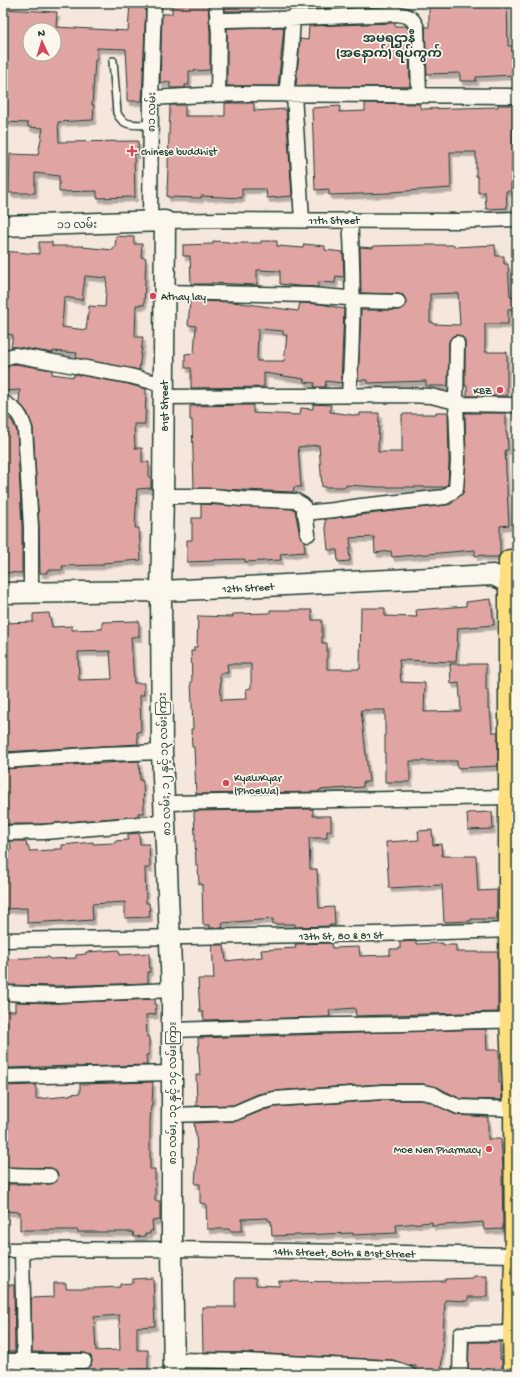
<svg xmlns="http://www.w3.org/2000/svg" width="520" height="1377" viewBox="0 0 520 1377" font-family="'Gochi Hand','Noto Sans Myanmar',sans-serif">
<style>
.building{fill:#e0a5a2;stroke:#1f3d34;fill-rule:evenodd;filter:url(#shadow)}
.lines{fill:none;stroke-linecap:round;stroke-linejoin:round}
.lane-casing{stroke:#1f3d34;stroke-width:10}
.street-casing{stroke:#1f3d34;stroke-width:17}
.secondary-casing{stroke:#1f3d34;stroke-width:23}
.primary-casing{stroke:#1f3d34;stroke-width:25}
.highway-casing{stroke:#1f3d34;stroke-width:25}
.lane{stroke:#fbf7ec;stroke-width:7}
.street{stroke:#fbf7ec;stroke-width:14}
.secondary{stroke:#fbf7ec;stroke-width:20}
.primary{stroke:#fedf80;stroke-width:22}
.highway{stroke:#fedf80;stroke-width:22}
.poi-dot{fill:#d1495b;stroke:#fbf7ec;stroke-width:1.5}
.labels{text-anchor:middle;stroke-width:3.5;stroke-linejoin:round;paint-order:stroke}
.street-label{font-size:11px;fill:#1f3d34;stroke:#fbf7ec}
.poi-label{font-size:11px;fill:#1f3d34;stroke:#fbf7ec;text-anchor:start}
.quarter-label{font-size:13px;font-weight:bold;fill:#1f3d34;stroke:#fbf7ec}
</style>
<defs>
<filter id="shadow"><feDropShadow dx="2.5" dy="4.5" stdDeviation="0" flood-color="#0004"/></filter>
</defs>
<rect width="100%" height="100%" fill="#f6e7dd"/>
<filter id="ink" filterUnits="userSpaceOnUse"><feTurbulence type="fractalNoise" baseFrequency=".025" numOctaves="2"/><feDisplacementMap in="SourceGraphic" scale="8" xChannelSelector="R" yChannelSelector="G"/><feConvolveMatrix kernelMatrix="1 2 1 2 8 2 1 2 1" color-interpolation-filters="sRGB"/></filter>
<g filter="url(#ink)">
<path class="building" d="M130 3H146L142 101H127V87H128L126 49 97 48V60H95L92 105H94L93 120 58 122 59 142 138 141V154H134L135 197 97 198V191L59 192V176L35 173V193H9L10 154 38 155 43 128 28 127V123L3 122V9L57 12 56 27 128 31ZM30 30H54V54H30Z
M195 3H208L210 33V70L189 71V85H185V88H170V82L160 83 162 14H172V5Z
M225 3H252V11H225Z
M325 3H395V6L306 9V4H325Z
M461 3H507L508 46H514L515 59H512L513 75 476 77V81H460V73L427 74 425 27H429V7H461Z
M395 23V26H406L409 30 410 87 296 86 300 39 308 40 309 26Z
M284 27 278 86H227V28Z
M225 103H254V111L286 109 292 196 267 198 266 189H242V198L201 196V198L167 197 170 105H185V116H225Z
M365 103 419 104 421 109 498 107V105H513L512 177H511V191H506L507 208 486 209 485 192 478 193V177L476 176V152H450L451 188 391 192V193L329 195V189L315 190 312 108 340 106 339 112 365 111Z
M116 236 134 237V244H142L141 257 146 258 144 305H136L135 337H143L139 370 76 358 77 353 53 351V353L17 347H11L13 335 3 333V315L7 298 3 297V251L39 254V242H52V246H83V247L113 250V248H115ZM85 276 107 278 105 307 89 306 86 330 62 327 64 297 82 300Z
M213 241 229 242V243H261V241H277V246L303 248 304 244 325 246V250L343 252 344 277 336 276 335 283 318 282V287L298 286 280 284V271L257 270V285L211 283V284H191L190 256H183V245L213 244Z
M420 245H454V247L495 245 496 256H504V264H508L510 297H514V309H508V324H485V352H507V396H467V386H465V343L464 339 458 335 453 336 449 342 448 386H426V381L368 383V380H358L361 310H398L405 307 406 302 403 295 399 294 361 293 360 247 373 248V246ZM458 293 460 325 433 324V322H430V294Z
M190 301 233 302 298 311 300 303 321 304 344 309 341 383 326 381 325 387H314L315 383 304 382V379L264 373V387L191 388V368H185V354L194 353 196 326 188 325ZM258 329 283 331V335H287L284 361H257Z
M15 364 52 370V374L74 377V374L128 384 146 389 145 424H134L135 448H142V462H149V477H151V488L137 489 135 528H139L141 560 103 563V565L62 566 63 570H47V573H40L39 527 33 428 27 412 19 403 20 390 5 391 4 381 7 367Z
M313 404 331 405 330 412 360 416V413H379L378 452H402V414H436V412H448L449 461 448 484 444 487H377L346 485V487H322L319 445 298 447 301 487H294L293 492 194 488 192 420H190V406L253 405V413L300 415 301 408 313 409Z
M465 413H506V433H507L508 450H505L506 471 509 525 500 526V554L498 557H484V555L475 556V550L392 557 391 551 375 553 374 537 350 538 351 548 349 549 350 561 338 562 337 550H328L325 519 446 505 451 504 463 493 466 461Z
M3 419H11L17 431 22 527V573L3 572Z
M201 504 294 509 295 510 300 536 304 541 305 552 280 554 281 560 245 562V559L213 560V561L187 562V540H192V518H201Z
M491 599 494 625 458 628 456 662 399 660 401 682 425 683 424 712 461 711 459 683 451 684 450 664H486V690H488V709H490L492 732H498V766L457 768V761H410V782H385V710H361L369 782H363V787L319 790V792L196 794 194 747H192L191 729H193L191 682H192L191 651H194V647H197L198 616 233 617 232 614 270 613V610H312V620H322V643H327V669H360L361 608H385V616L417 617 416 610 466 606V602ZM227 664H251V688L246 689 247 699 221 700 220 673H228Z
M49 613 52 627 72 626V630L102 629V622L139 621V637H131L134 683H144V695H140L141 731 137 732 138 744 3 752V623L33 622V614ZM110 651 112 679 79 680 78 652Z
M139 761 140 781 143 780 144 813H138V816L44 824H3V769Z
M313 809V816H331V831H327V838H309L310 869H317L319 908 334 907 335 925H330V926L295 927V924H273V919L222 923 223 928H210V925H203L202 884H199L198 866H196L194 811Z
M492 812 493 829 468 830 467 813Z
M432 830 433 845 441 844 442 856H476L478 891 497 890V919H471V921L444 922 442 885 389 888 386 842 419 840 418 831Z
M139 833 140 844H149L150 868H145L146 903H149L150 917 125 918V902L92 904 93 920 63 922V921L27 923V908L3 909V850H11L10 841H26L27 847H29V851L54 850V849H62V845L93 842V844L115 843V841L128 840V834Z
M416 941V944L443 943V945H456V952H498V1012L356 1016 355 1008 329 1010 330 1017 204 1020 203 1012H200L198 979H214L212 945H224L226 961 262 957 261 950 296 948 295 944 331 943 332 948 359 947 360 956 390 955V949H400V942Z
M119 950 120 955 149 953 150 972H148V983L57 986 3 985V959L49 957 50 959 76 958V955L86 954V952Z
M155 999 156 1014 146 1015 147 1037H149V1055H146L147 1065 77 1067V1066L7 1068 4 1031H3V1011H15V1002L57 1003Z
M486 1029 487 1050H499V1083H501L502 1100 461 1099 437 1087 423 1084H383L273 1091 258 1094 233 1105 196 1106V1101H197L196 1075H200L198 1038Z
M153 1082 152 1105H151L150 1123V1169H155V1201H160V1220L152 1221 153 1231H150V1234H145V1236L134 1237 133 1232H78V1230H20V1212L6 1211 8 1184H50L57 1181 58 1176 57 1172 51 1168 3 1167V1086L36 1085V1099L59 1097V1096L70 1095V1094L80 1093V1084Z
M383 1100H421L430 1102 456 1115 488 1117V1139H501L503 1167V1177H502L503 1229 484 1230 483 1222 432 1226V1222L396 1225 397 1233 353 1235V1233L272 1236 271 1221 268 1220V1218L242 1219V1231H230V1229H207L206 1204 200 1203V1184H195L197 1155 196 1132H195L194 1123 236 1121 264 1110 275 1107Z
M473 1276H487V1297H468V1301L445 1300 441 1371 430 1370V1374H416V1366H412L392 1360 245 1353 203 1352 202 1307H235V1278H256V1285L279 1286V1281L353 1282V1283L445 1281V1279L473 1278Z
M153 1278 155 1326 137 1327V1350H148V1369L100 1370V1374H32V1370L84 1369 91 1366 92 1361 91 1356 84 1353 32 1352 31 1298 54 1297V1283H66V1288H98L120 1287V1284L133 1283V1279ZM119 1315 120 1350 96 1351 94 1317Z
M3 1285H14L15 1352H3Z
M469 1342H500V1359H502V1374H468Z
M203 1369 245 1370 339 1374H203Z
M3 1370H15V1374H3Z"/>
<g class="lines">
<g class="lane-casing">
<path id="lane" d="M113 61 117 113C124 128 136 124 151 125"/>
</g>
<g class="street-casing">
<path id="street" d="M216 3 219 33 218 95
M217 20C277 20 337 16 396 14 407 15 413 17 417 28L419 94
M286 95 291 51 293 17
M294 95 302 220
M151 98 204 95 244 94 517 96
M165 221 217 220 460 221 517 219
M150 222 151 98 154 3
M164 292 310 295 347 298 353 301 398 302
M3 359 7 357 15 355 130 376 164 385
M349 395C353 336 354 278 350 219
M164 397 406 395 431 396 464 404 517 405
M3 402C17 411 20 413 25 429L31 527V593
M163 496H213L242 499 296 501 303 505 306 519 308 534
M304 513 334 510 361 506 445 497 456 489 458 461 456 401 457 343
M3 761 102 754 162 752
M165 803 510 797
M3 833 44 832 165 822
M3 940 375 934 517 930
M3 993 57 995 172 990
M173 1030C250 1027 327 1025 404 1024 440 1023 475 1020 511 1021
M3 1077 171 1073
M171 1115 235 1113 261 1102 274 1099 383 1092H422L433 1094 441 1099 459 1107 515 1109
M3 1175 50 1176
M3 1250 172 1249 517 1255
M22 1250 24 1348 23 1374
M174 1360 245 1361 392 1368 408 1374
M3 1361H84
M460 1374 461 1334 514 1333"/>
</g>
<g class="secondary-casing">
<path id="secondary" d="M3 226 165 221 163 496 161 591 162 752 172 990V1249L174 1374
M3 593 161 591 493 575 510 583"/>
</g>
<g class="primary-casing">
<path id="primary" d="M515 1374 514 1333 516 1255 515 1109 511 1021 510 930V583H517"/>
</g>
<g class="highway-casing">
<path id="highway" d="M510 583V561"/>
</g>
<use href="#lane" class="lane"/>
<use href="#street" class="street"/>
<use href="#secondary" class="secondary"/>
<use href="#primary" class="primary"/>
<use href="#highway" class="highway"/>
</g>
</g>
<g class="poi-dot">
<path d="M130 145h4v4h4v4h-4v4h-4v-4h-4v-4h4z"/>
<circle cx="153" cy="296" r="4"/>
<circle cx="500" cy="390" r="4"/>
<circle cx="226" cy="783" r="4"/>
<circle cx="489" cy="1149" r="4"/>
</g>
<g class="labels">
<g class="street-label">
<text transform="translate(151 112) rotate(-89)" y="4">၈၁ လမ်း</text>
<text x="334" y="224">11th Street</text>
<text transform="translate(77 224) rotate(-1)" y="4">၁၁ လမ်း</text>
<text transform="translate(164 406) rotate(-90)" y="4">81st Street</text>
<text transform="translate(248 587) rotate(-3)" y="4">12th Street</text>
<text transform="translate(164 764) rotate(-92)" y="4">၈၁ လမ်း, ၁၂ နှင့် ၁၃ လမ်းကြား</text>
<text transform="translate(341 935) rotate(-1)" y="4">13th St, 80 &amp; 81 St</text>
<text transform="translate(172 1093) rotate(-90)" y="4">၈၁ လမ်း, ၁၃ နှင့် ၁၄ လမ်းကြား</text>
<text transform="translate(344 1252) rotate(1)" y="4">14th Street, 80th &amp; 81st Street</text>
</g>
<g class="poi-label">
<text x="141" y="155">chinese buddhist</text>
<text x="161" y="300">Athay lay</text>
<text x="492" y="394" text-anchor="end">KBZ</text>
<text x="234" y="781">KyawKyar<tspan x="234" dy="13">(PhoeWa)</tspan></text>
<text x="481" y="1153" text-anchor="end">Moe Nen Pharmacy</text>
</g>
<g class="quarter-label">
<text x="389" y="42">အမရဌာနီ<tspan x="389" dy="15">(အနောက်) ရပ်ကွက်</tspan></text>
</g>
</g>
<rect width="520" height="1377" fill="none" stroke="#fbf7ec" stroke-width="16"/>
<rect x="8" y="8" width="504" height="1361" fill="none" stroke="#1f3d34" stroke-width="1.5" filter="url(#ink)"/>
<g transform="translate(42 42) rotate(356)"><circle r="19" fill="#fbf7ec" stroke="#a3ada2"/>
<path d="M0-3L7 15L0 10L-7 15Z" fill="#d1495b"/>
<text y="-6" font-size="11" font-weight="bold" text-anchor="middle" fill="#1f3d34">N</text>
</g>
</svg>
